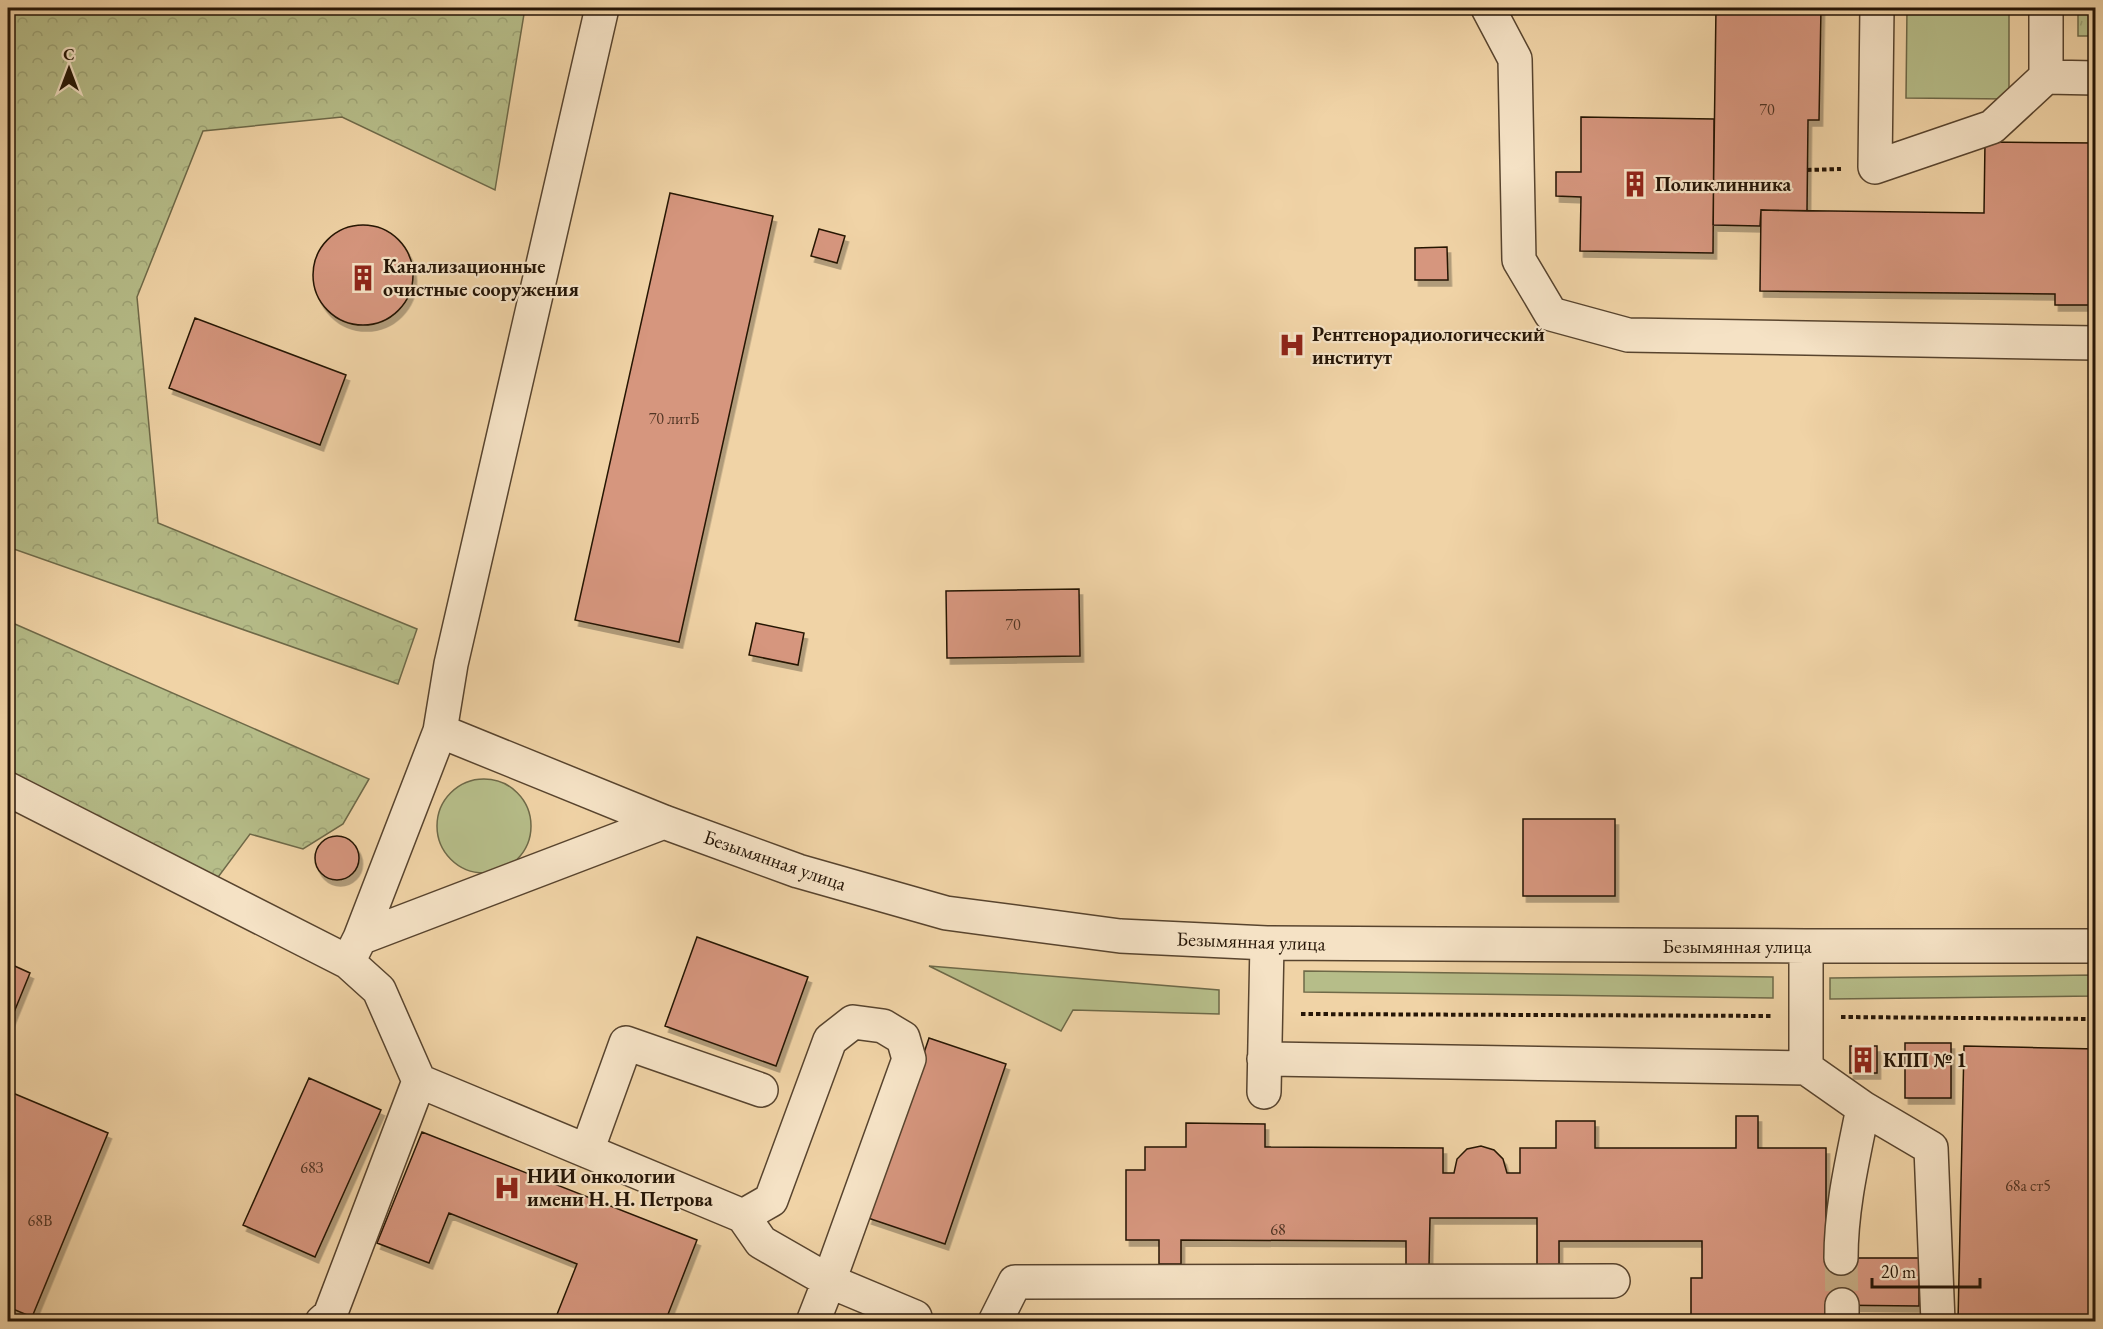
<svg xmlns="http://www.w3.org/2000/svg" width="2103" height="1329" viewBox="0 0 2103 1329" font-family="'EB Garamond',serif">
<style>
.green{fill:#b6bd89;stroke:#6e6948;stroke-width:1.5}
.forest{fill:url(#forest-crowns);stroke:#6e6948;stroke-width:1.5}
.park{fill:url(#park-tufts);stroke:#6e6948;stroke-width:1.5}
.building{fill:#d6967e;stroke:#251506;stroke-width:1.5;filter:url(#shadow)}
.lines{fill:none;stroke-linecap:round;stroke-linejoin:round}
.minor-tunnel{stroke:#c7ad86;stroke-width:33;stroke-dasharray:33 16;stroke-linecap:butt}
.minor-casing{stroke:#58442e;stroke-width:36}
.path{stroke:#251506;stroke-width:4;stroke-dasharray:4.5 3;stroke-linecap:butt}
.minor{stroke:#f5e2c5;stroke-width:33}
.labels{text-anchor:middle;stroke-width:4.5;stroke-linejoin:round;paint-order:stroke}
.number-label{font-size:16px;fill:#513524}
.poi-label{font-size:20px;font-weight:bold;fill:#251506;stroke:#f5e2c5;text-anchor:start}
.street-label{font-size:20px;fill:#251506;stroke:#f5e2c5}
</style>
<defs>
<pattern id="forest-crowns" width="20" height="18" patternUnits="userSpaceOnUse" patternTransform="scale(1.5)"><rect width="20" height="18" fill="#b6bd89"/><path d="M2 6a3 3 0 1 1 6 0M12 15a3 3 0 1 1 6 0" fill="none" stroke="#9ca275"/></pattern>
<pattern id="park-tufts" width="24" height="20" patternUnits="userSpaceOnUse" patternTransform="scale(1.5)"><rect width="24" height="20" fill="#b6bd89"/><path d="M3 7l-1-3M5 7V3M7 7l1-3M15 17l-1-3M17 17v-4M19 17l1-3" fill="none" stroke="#9ca275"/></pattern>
<filter id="shadow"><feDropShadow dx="3.5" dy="6" stdDeviation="0" flood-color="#0004"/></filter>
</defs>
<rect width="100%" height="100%" fill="#f0d3a6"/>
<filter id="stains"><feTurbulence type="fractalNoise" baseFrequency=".00333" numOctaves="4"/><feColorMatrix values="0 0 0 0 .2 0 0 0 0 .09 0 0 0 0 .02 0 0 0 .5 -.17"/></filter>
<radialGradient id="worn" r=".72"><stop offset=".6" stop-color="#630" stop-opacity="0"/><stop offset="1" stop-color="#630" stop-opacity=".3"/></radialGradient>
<path class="green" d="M1907 8H2009V99L1906 98Z
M437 826a47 47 0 1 1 94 0a47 47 0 1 1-94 0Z
M929 966 1219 990V1014L1073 1010 1061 1031Z
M1304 971 1773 977V998L1304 992Z
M2095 975V996L1830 999V978Z"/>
<path class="forest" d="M8 8H525L495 190 342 117 203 131 137 297 158 523 417 629 398 684 8 547Z
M8 621 369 779 343 824 303 849 250 834 207 892 8 780Z"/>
<path class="park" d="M2078 8H2095V36H2078Z"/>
<path class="building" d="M1716 8H1821L1819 120H1808L1807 211 1761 210 1760 226 1713 225Z
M1581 117 1714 119 1713 253 1580 251 1581 197 1556 196V172H1581Z
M1985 142 2096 143V305H2055V294L1760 291 1761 210 1984 213Z
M670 193 773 216 679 642 575 620Z
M313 275a50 50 0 1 1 100 0a50 50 0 1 1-100 0Z
M819 229 845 236 837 263 811 256Z
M1447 247 1448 280H1415V248Z
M195 318 346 375 320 445 169 388Z
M1079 589 1080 656 947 658 946 591Z
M756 623 804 633 798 665 749 655Z
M1523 819H1615V896H1523Z
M315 858a22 22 0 1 1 44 0a22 22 0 1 1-44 0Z
M697 937 808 977 776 1066 665 1026Z
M8 963 30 973 8 1027Z
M929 1038 1006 1064 945 1244 868 1218Z
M1905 1043H1951V1098H1905Z
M1850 1046H1877V1073H1850Z
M1964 1046 2096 1049V1322H1958Z
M309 1078 381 1110 315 1257 243 1225Z
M8 1091 108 1133 32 1317 8 1307Z
M1736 1116H1758V1148H1826V1258H1919V1306L1826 1305V1322H1691V1278H1702V1241H1559V1267L1537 1266V1218H1430L1429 1266H1406V1241L1181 1240V1264H1159V1240H1126V1170H1145V1147H1186V1123L1265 1124V1147L1443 1148V1173H1454L1457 1159 1467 1149 1481 1146 1494 1150 1503 1159 1507 1173H1520V1148H1556V1121H1595V1148H1736Z
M422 1132 697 1240 665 1322H554L577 1264 449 1213 429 1263 377 1243Z"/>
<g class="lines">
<path class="minor-tunnel" d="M1841 1258 1842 1305"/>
<g class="minor-casing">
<path id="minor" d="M1488 8 1515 59 1519 260 1551 314 1628 335 2096 343
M1877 8 1875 167 1992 127 2046 77 2096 78
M2046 8V77
M440 731 664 822 798 871 946 913 1120 936 1267 943 1806 946H2096
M8 789 348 962 379 990 419 1081 330 1315 322 1322
M360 938 664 822
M1806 946V1068L1863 1108 1931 1148 1938 1322
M348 962 360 938 440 731 451 664 602 8
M1264 1059 1806 1068
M419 1081 743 1216 761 1242 829 1281 915 1317
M1264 1092 1267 943
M587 1151 626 1043 761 1090
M743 1216 771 1200 830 1040 853 1022 883 1026 903 1038 909 1059 829 1281 813 1322
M1841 1258C1841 1207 1853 1158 1863 1108
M1842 1305V1322
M995 1322 1015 1282 1613 1281"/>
</g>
<path class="path" d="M1807 170 1841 169
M1301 1014 1771 1016
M1841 1017 2096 1019"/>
<use href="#minor" class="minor"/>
</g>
<defs>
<g id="building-bare" transform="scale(2.07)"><path d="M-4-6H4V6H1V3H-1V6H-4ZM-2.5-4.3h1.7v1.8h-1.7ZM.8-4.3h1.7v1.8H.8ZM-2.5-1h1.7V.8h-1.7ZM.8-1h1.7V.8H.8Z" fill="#8f2418" stroke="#f5e2c5" stroke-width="2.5" paint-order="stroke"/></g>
<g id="hospital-bare" transform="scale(2.07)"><path d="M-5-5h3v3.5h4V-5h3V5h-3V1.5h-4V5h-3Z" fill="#8f2418" stroke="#f5e2c5" stroke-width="2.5" paint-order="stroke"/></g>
</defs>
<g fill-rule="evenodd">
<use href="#building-bare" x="1635" y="184"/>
<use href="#building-bare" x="363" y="278"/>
<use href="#hospital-bare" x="1292" y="345"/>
<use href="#building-bare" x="1863" y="1060"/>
<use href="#hospital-bare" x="507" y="1188"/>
</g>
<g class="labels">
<g class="number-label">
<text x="1767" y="115">70</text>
<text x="674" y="424">70 литБ</text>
<text x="1013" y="630">70</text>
<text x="312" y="1173">68З</text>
<text x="2028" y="1191">68а ст5</text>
<text x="40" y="1226">68В</text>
<text x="1278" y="1235">68</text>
</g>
<g class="poi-label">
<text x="1655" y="191">Поликлинника</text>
<text x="383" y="273">Канализационные<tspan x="383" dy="23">очистные сооружения</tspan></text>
<text x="1312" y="341">Рентгенорадиологический<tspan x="1312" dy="23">институт</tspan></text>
<text x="1883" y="1067">КПП № 1</text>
<text x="527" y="1183">НИИ онкологии<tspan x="527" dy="23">имени Н. Н. Петрова</tspan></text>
</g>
<g class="street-label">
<text transform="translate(775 860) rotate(19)" y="7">Безымянная улица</text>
<text transform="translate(1251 941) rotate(2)" y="7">Безымянная улица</text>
<text x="1737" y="953">Безымянная улица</text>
</g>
</g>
<rect width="2103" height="1329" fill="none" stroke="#f0d3a6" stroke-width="30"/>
<rect x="9" y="9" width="2085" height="1311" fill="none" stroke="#251506" stroke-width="3"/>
<rect x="15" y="15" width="2073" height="1299" fill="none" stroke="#251506" stroke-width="1.5"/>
<g transform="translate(69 69)" stroke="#f5e2c5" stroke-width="4.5" paint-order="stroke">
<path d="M0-4.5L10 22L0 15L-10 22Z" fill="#251506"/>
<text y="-9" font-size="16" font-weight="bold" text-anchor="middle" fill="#251506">С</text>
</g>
<path d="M1872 1278v9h108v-9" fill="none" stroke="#251506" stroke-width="3"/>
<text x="1881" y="1278" font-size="18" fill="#251506" stroke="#f5e2c5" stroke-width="4.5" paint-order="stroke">20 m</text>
<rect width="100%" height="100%" filter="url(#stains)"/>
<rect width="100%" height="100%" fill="url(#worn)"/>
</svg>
